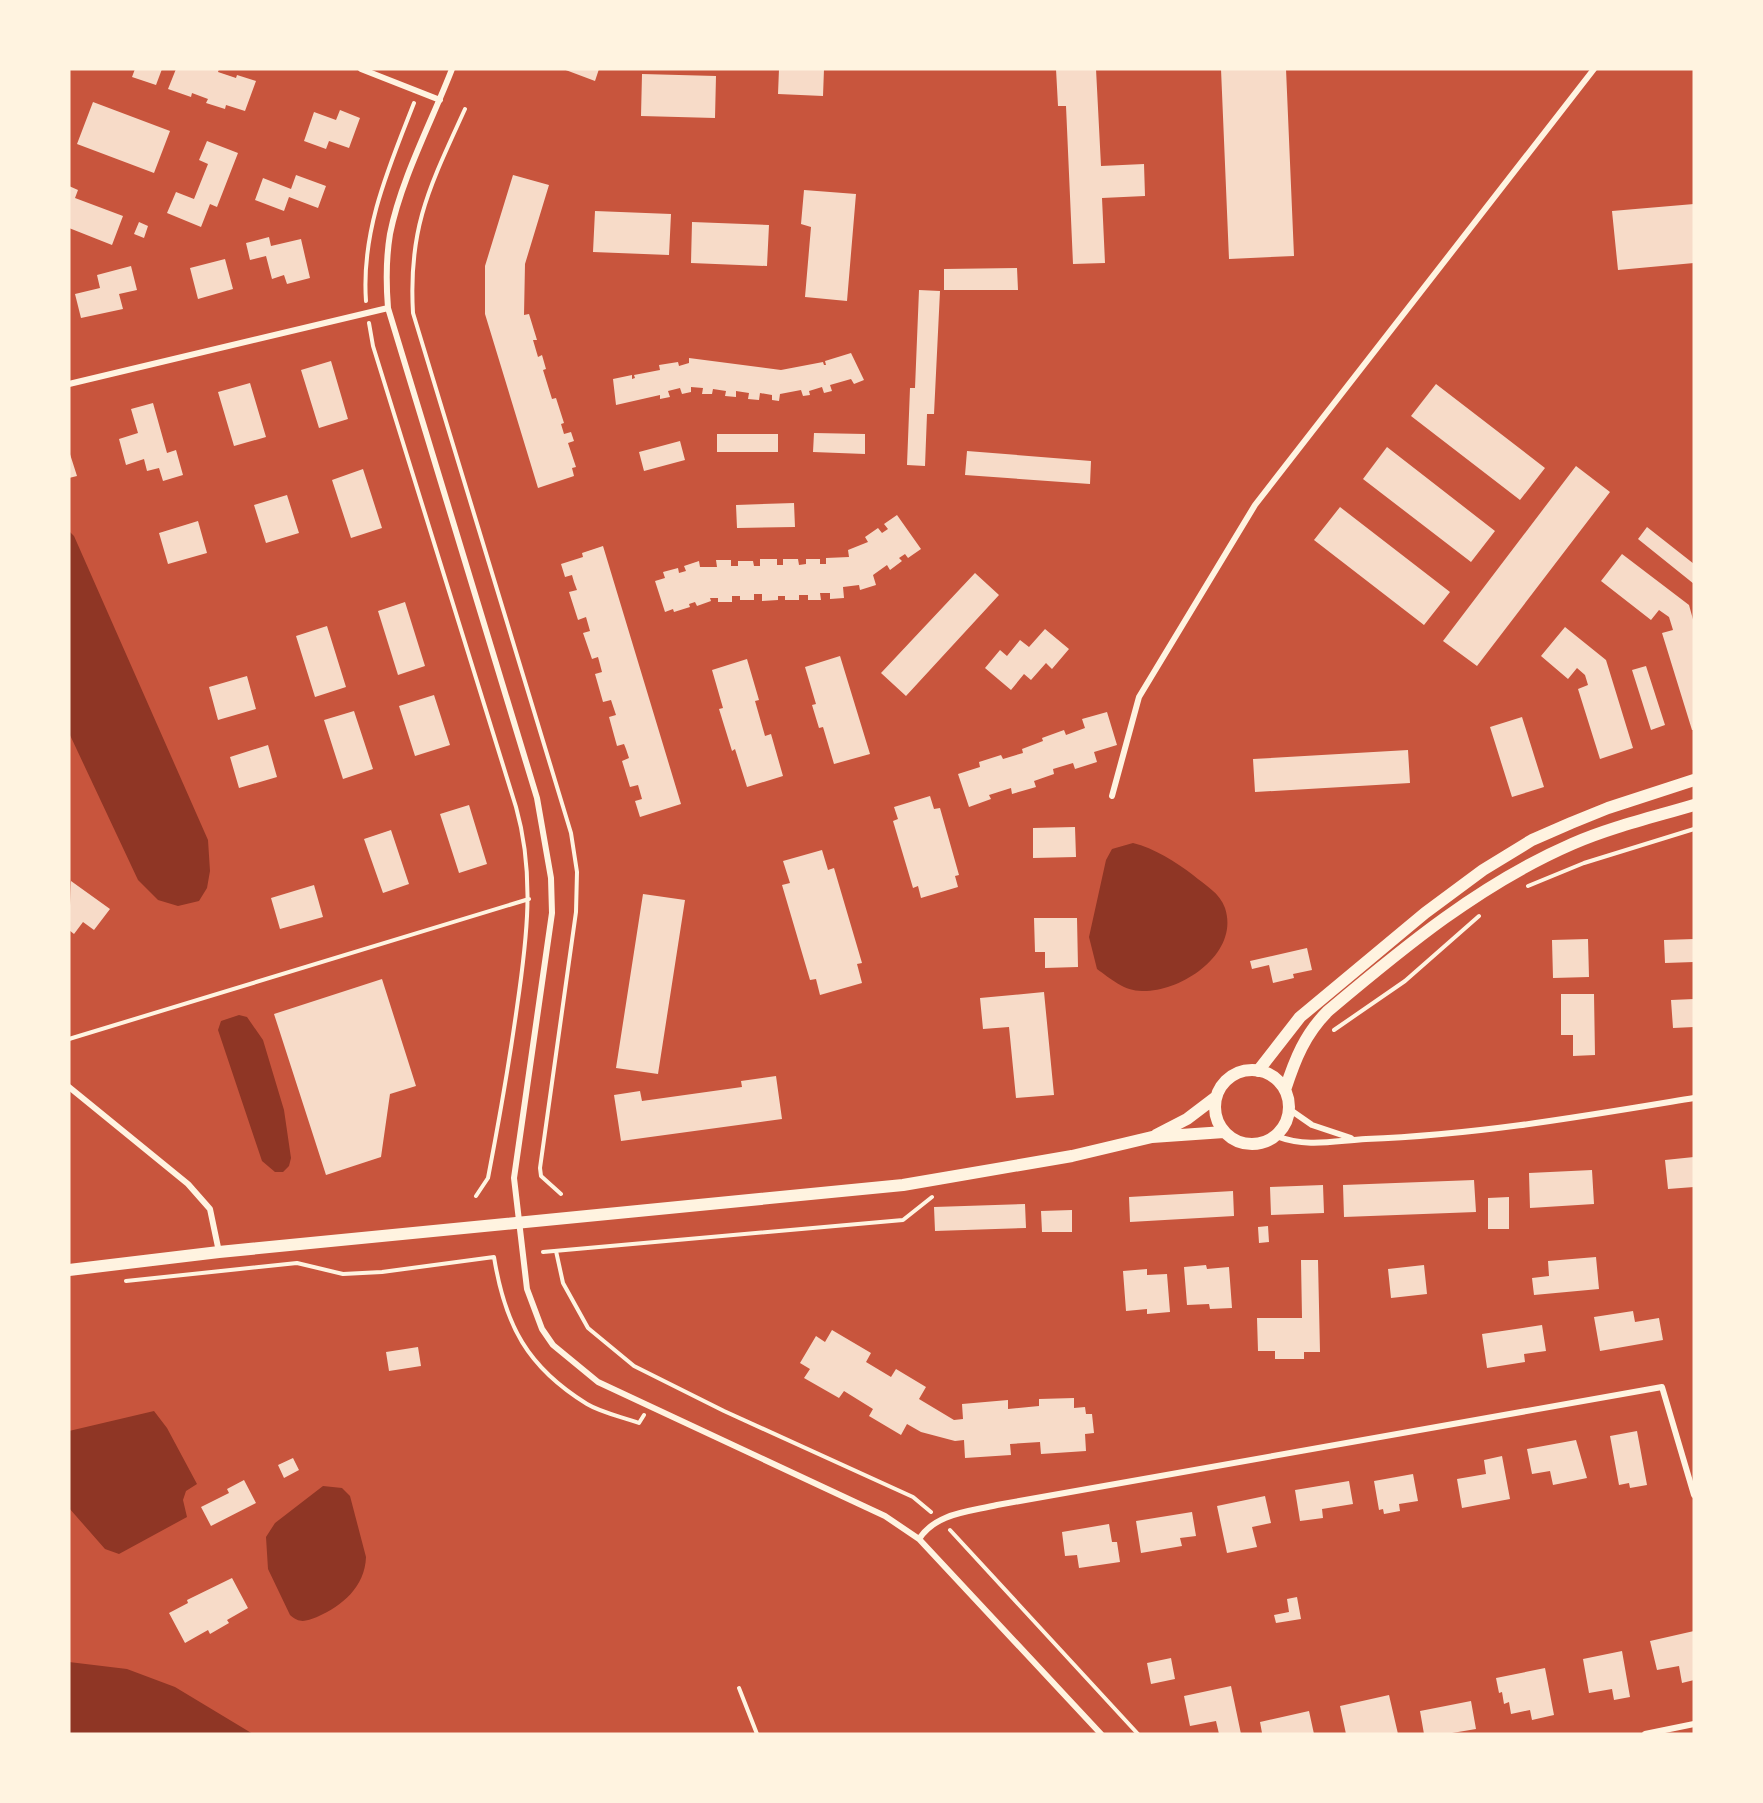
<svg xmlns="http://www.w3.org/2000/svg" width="1763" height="1803" viewBox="0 0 1763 1803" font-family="'Noto Sans',sans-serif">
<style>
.water{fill:#8f3625}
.building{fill:#f7dbc8}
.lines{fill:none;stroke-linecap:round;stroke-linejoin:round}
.path{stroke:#fff3e0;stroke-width:4}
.minor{stroke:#fff3e0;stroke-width:6}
.secondary{stroke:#fff3e0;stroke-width:12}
</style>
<rect width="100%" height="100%" fill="#c8553d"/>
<path class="water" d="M69 531 74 536 208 840 210 871 207 888 199 901 178 906 158 900 138 880 69 733Z
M1133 843C1154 848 1176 862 1193 875 1205 885 1220 893 1225 908 1240 953 1182 992 1142 991 1124 991 1111 979 1097 969L1089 937 1106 860 1112 849Z
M239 1015 247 1017 263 1040 284 1110 291 1158 289 1166 283 1172H275L262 1161 218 1030 221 1021Z
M154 1411 167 1428 197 1484 186 1491 183 1500 187 1517 119 1554 105 1549 69 1508V1431Z
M323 1486 342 1488 350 1496 366 1557C365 1587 342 1606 317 1617 306 1621 300 1624 290 1615L268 1569 266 1537 275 1523Z
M69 1662 127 1669 175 1687 253 1734H69Z"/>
<path class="building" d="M135 69H162L156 85 132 77Z
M176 69H219L218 72 236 78 237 75 256 81 245 111 226 105 225 109 206 103 208 99 192 93 191 97 168 89Z
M563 69H599L595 81Z
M779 69H824L823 96 778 94Z
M1056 69H1096L1101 166 1144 164 1145 196 1102 198 1105 263 1073 264 1066 106H1058Z
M1221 69H1286L1294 256 1229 259Z
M642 74 716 76 715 118 641 116Z
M93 102 170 131 154 173 77 144Z
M340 110 360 118 349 148 329 141 326 149 304 141 314 112 336 120Z
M207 141 238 153 217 207 210 204 201 227 167 213 176 192 194 199 208 164 199 160Z
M296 175 326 186 318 208 289 197 284 211 255 200 263 178 291 189Z
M513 175 549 185 525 264 524 315 529 314 537 340H533L538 357 542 355 546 369 543 370 552 399 556 398 564 423 561 424 564 434 571 432 574 441 568 443 576 467 572 468 574 476 538 488 485 314V266Z
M69 186 78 190 75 198 123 216 112 245 69 228Z
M804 190 856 194 847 301 805 297 811 227 801 224Z
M1694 204V263L1618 270 1612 211Z
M595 211 671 214 669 255 593 252Z
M139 222 148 226 144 238 134 234Z
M692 222 769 225 767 266 691 263Z
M269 237 271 246 301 239 310 278 287 284 284 275 272 279 266 256 250 260 246 243Z
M225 259 233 289 198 299 190 268Z
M131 266 137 290 119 294 123 309 81 318 75 294 100 288 97 275Z
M1017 268 1018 290H944V269Z
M919 290 940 291 934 414H927L925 466 907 465 910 388H915Z
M851 353 864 380 854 384 851 379 830 385 832 391 824 393 822 387 809 391 810 395 803 396 801 390 780 394 779 401 772 400V395L760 393 759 400 748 399 749 393 736 391V397L725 396 726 391 713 389 712 394H702L703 388 691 387V392L682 394 680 388 668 391 670 397 660 399V395L616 405 613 379 632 375V379L635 378 634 375 660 370 659 365 678 362 679 366 689 363V358L781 370 823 362 824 365H826L825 361Z
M331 361 348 419 319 428 301 370Z
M250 383 266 437 234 446 218 392Z
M1436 384 1545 468 1520 500 1411 416Z
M153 403 167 453 176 450 183 475 163 481 159 468 147 471 144 459 126 465 119 439 138 433 131 409Z
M814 433 865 434V454L813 452Z
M717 434H778V452H717Z
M680 441 685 460 644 471 639 452Z
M1387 447 1495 531 1471 562 1363 479Z
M69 451 77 476 69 478Z
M967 451 1091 461 1090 484 965 475Z
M1576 466 1610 492 1477 666 1443 641Z
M363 469 382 528 351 538 332 480Z
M287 495 299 533 266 543 254 505Z
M794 503 795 527 737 528 736 505Z
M1340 507 1450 592 1424 625 1314 540Z
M897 515 921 549 908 558 905 554 899 558 902 561 890 570 887 565 873 575 876 585 860 590 859 585 843 587 844 598 830 599V593H820L821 600H808V595H799V600H785V596H778V600L762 601V594H754V600H740V596H732V602H718V598H710L711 601 697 606 695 602 689 604 690 607 674 612 673 609 665 612 655 581 665 578 663 572 678 568 679 573 686 571 684 566 699 561 700 567H717L716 560H731V566H738V561H753L754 566H760V559H777V565H783V559H798L799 565 806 564V559H820V564H826V558L849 557 848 550 868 542 865 537 878 528 882 533 888 529 884 524Z
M198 521 207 553 168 564 159 533Z
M1647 527 1694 564V584L1638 539Z
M603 546 681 804 640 817 635 801 642 799 638 785 630 787 622 761 629 758 626 749 624 744 617 746 609 717 616 715 611 700 603 702 595 674 602 672 598 657 592 659 583 633 590 631 586 617 578 620 569 592 577 590 574 582 572 575 565 577 561 564 583 557 582 553Z
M1622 554 1689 605 1694 623V730H1692L1662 633 1673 630 1669 617 1659 610 1651 620 1601 581Z
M975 573 999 595 906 696 881 673Z
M405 602 425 666 398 675 378 611Z
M327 626 346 687 315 697 296 636Z
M1565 627 1606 660 1633 748 1600 759 1578 689 1588 685 1585 675 1577 668 1568 679 1541 656Z
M1045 629 1069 649 1052 669 1046 663 1031 680 1024 674 1011 690 985 668 1000 650 1007 656 1020 640 1029 647Z
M840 656 870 754 834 764 823 727 819 728 812 705 816 704 805 667Z
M747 659 759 700 755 701 765 736 771 734 783 776 747 787 735 749 732 751 719 709 723 708 712 670Z
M1646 666 1665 725 1651 730 1632 670Z
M247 676 256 709 218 720 209 687Z
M434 695 450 745 415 756 399 706Z
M354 711 373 769 343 779 324 720Z
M1107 712 1117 745 1094 752 1097 762 1075 769 1073 763 1053 769 1054 774 1034 781 1036 787 1012 794 1011 788 989 795 991 799 969 807 958 774 980 767 979 762 1001 755 1003 759 1023 753 1022 749 1043 741 1042 738 1064 730 1066 735 1085 728 1082 719Z
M1522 717 1544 787 1512 797 1490 727Z
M268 745 277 777 239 788 230 757Z
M1408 750 1410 783 1255 792 1253 759Z
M930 796 934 809 940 808 959 875 955 876 958 887 921 898 918 886 913 888 893 821 898 819 894 807Z
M469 805 487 864 459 873 440 814Z
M1075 827 1076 857 1033 858V828Z
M391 830 409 884 383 893 364 839Z
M822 850 828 870 834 868 862 963 857 964 862 983 820 995 816 979 810 980 782 885 790 883 783 861Z
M71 881 110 909 94 930 83 922 74 934 69 930Z
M314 885 323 917 280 929 271 898Z
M643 894 685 900 658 1074 616 1068Z
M1034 918H1077L1078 967 1045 968V952H1035Z
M1588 939 1589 977 1553 978 1552 940Z
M1694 939V962L1665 963 1664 940Z
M1307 948 1312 970 1293 974 1294 978 1273 983 1269 965 1252 969 1250 961Z
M382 979 416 1086 390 1094 381 1157 326 1175 274 1014Z
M1044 992 1054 1095 1016 1098 1009 1027 983 1029 980 998Z
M1561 994H1594L1595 1055 1573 1056V1035H1561Z
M1694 999V1027L1673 1028 1671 1000Z
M776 1076 782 1119 621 1141 614 1095 640 1091 642 1101 742 1087 741 1081Z
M1694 1157V1187L1668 1189 1665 1160Z
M1592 1170 1594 1204 1530 1208 1529 1173Z
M1474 1180 1476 1212 1344 1217 1343 1185Z
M1323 1185 1324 1213 1271 1215 1270 1187Z
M1233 1191 1234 1216 1130 1222 1129 1197Z
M1509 1197V1229H1488V1198Z
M1025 1204 1026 1228 935 1231 934 1207Z
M1072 1210V1232H1042L1041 1211Z
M1268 1226 1269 1242 1259 1243 1258 1227Z
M1596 1257 1599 1289 1534 1295 1532 1278 1549 1276 1548 1261Z
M1301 1260H1318L1320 1352H1304V1359H1275V1351H1258L1257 1318H1302Z
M1206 1265 1207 1269 1229 1267 1232 1308 1210 1309 1209 1304 1187 1305 1184 1267Z
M1424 1265 1427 1294 1391 1298 1388 1269Z
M1147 1269V1275L1167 1274 1170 1312 1147 1314V1309L1126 1311 1123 1271Z
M1633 1311 1635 1322 1659 1318 1663 1340 1600 1351 1594 1317Z
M1542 1325 1546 1351 1524 1354 1525 1362 1487 1368 1482 1334Z
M832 1330 871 1353 866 1362 891 1377 896 1369 926 1387 919 1399 954 1420 963 1419 962 1404 1008 1400V1409L1039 1406V1399L1074 1398V1408L1085 1407 1086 1414H1092L1094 1433 1085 1434 1086 1451 1041 1454 1040 1442 1010 1444 1011 1455 965 1458 964 1440 955 1441 921 1432 907 1424 901 1435 869 1416 873 1409 844 1391 839 1398 804 1378 810 1369 800 1363 816 1336 825 1342Z
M418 1347 421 1366 389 1371 386 1352Z
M1637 1431 1647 1485 1630 1488 1629 1483 1619 1485 1610 1436Z
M1576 1440 1587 1478 1553 1485 1550 1471 1532 1474 1527 1449Z
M1502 1456 1510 1499 1462 1508 1457 1479 1486 1474 1484 1460Z
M293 1458 299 1470 284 1478 278 1465Z
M1413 1474 1418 1501 1399 1504 1400 1511 1384 1514 1383 1509 1379 1510 1374 1481Z
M244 1480 256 1503 211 1526 201 1507 229 1493 227 1489Z
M1349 1481 1353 1504 1322 1509 1323 1518 1300 1521 1295 1490Z
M1265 1496 1271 1523 1252 1527 1257 1547 1227 1553 1217 1506Z
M1192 1512 1196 1536 1180 1538 1182 1546 1141 1553 1136 1521Z
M1109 1524 1112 1542H1117L1120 1562 1079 1568 1077 1555 1065 1556 1062 1532Z
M232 1578 248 1608 227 1620 229 1623 210 1634 208 1630 185 1643 169 1613 188 1603 187 1600Z
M1297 1597 1301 1619 1276 1623 1274 1615 1289 1612 1287 1599Z
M1694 1631V1680L1682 1683 1679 1666 1657 1670 1650 1641Z
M1622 1651 1630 1697 1614 1700 1612 1689 1589 1693 1583 1659Z
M1171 1658 1175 1679 1151 1684 1147 1663Z
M1545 1668 1554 1715 1532 1720 1530 1710 1511 1714 1509 1702 1504 1704 1502 1692 1499 1693 1496 1678Z
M1231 1686 1241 1734H1219L1216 1721 1190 1726 1184 1696Z
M1389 1695 1398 1734H1346L1340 1706Z
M1471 1701 1476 1729 1446 1734H1424L1420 1711Z
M1309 1711 1314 1734 1262 1733 1260 1722Z"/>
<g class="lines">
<path class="path" d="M465 109C430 186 408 227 413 313L571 833 577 872 576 912 540 1168 541 1176 561 1194
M366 301C361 230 389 167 414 103
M369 323 373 346 516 807C535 874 527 939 517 1007 509 1064 499 1121 488 1178L476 1196
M1528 886 1584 863 1694 829
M1334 1030 1405 981 1479 916
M69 1039 529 899
M556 1251 563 1283 588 1328 634 1366 724 1411 913 1497 931 1512
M543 1252 903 1220 932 1197
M126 1281 297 1263 343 1274 382 1272 494 1257C505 1325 527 1367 587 1404 602 1413 623 1417 639 1423L644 1415
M950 1530 1138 1734
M739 1688 757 1734"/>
<path class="minor" d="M361 69 440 100
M452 69C432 121 401 179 390 234 386 258 386 283 388 308L537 798 551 878 552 913 514 1178 527 1289 542 1329 553 1345 598 1382 885 1516 919 1539 1101 1734
M69 384 388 308
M1112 796 1139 697 1255 505 1594 69
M69 1087 188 1184 210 1209 219 1252
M1289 1109 1312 1125 1351 1138
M1276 1136C1308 1148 1333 1141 1366 1139 1477 1135 1585 1116 1694 1098
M919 1539C936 1513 968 1512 997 1505L1662 1387 1694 1495
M1645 1734 1694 1724"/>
<path class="secondary" d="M1215 1107a37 37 0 1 1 74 0a37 37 0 1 1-74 0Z
M1258 1071 1300 1017 1425 913 1483 870 1532 840 1571 823 1608 808 1694 780
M1285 1090C1295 1059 1305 1034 1328 1011 1404 947 1480 884 1572 844 1611 827 1654 817 1694 805
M1156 1135 1187 1119 1216 1097
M69 1270 219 1252 903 1185 1072 1156 1152 1137 1224 1132"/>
</g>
<rect width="1763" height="1803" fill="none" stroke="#fff3e0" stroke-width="141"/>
</svg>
